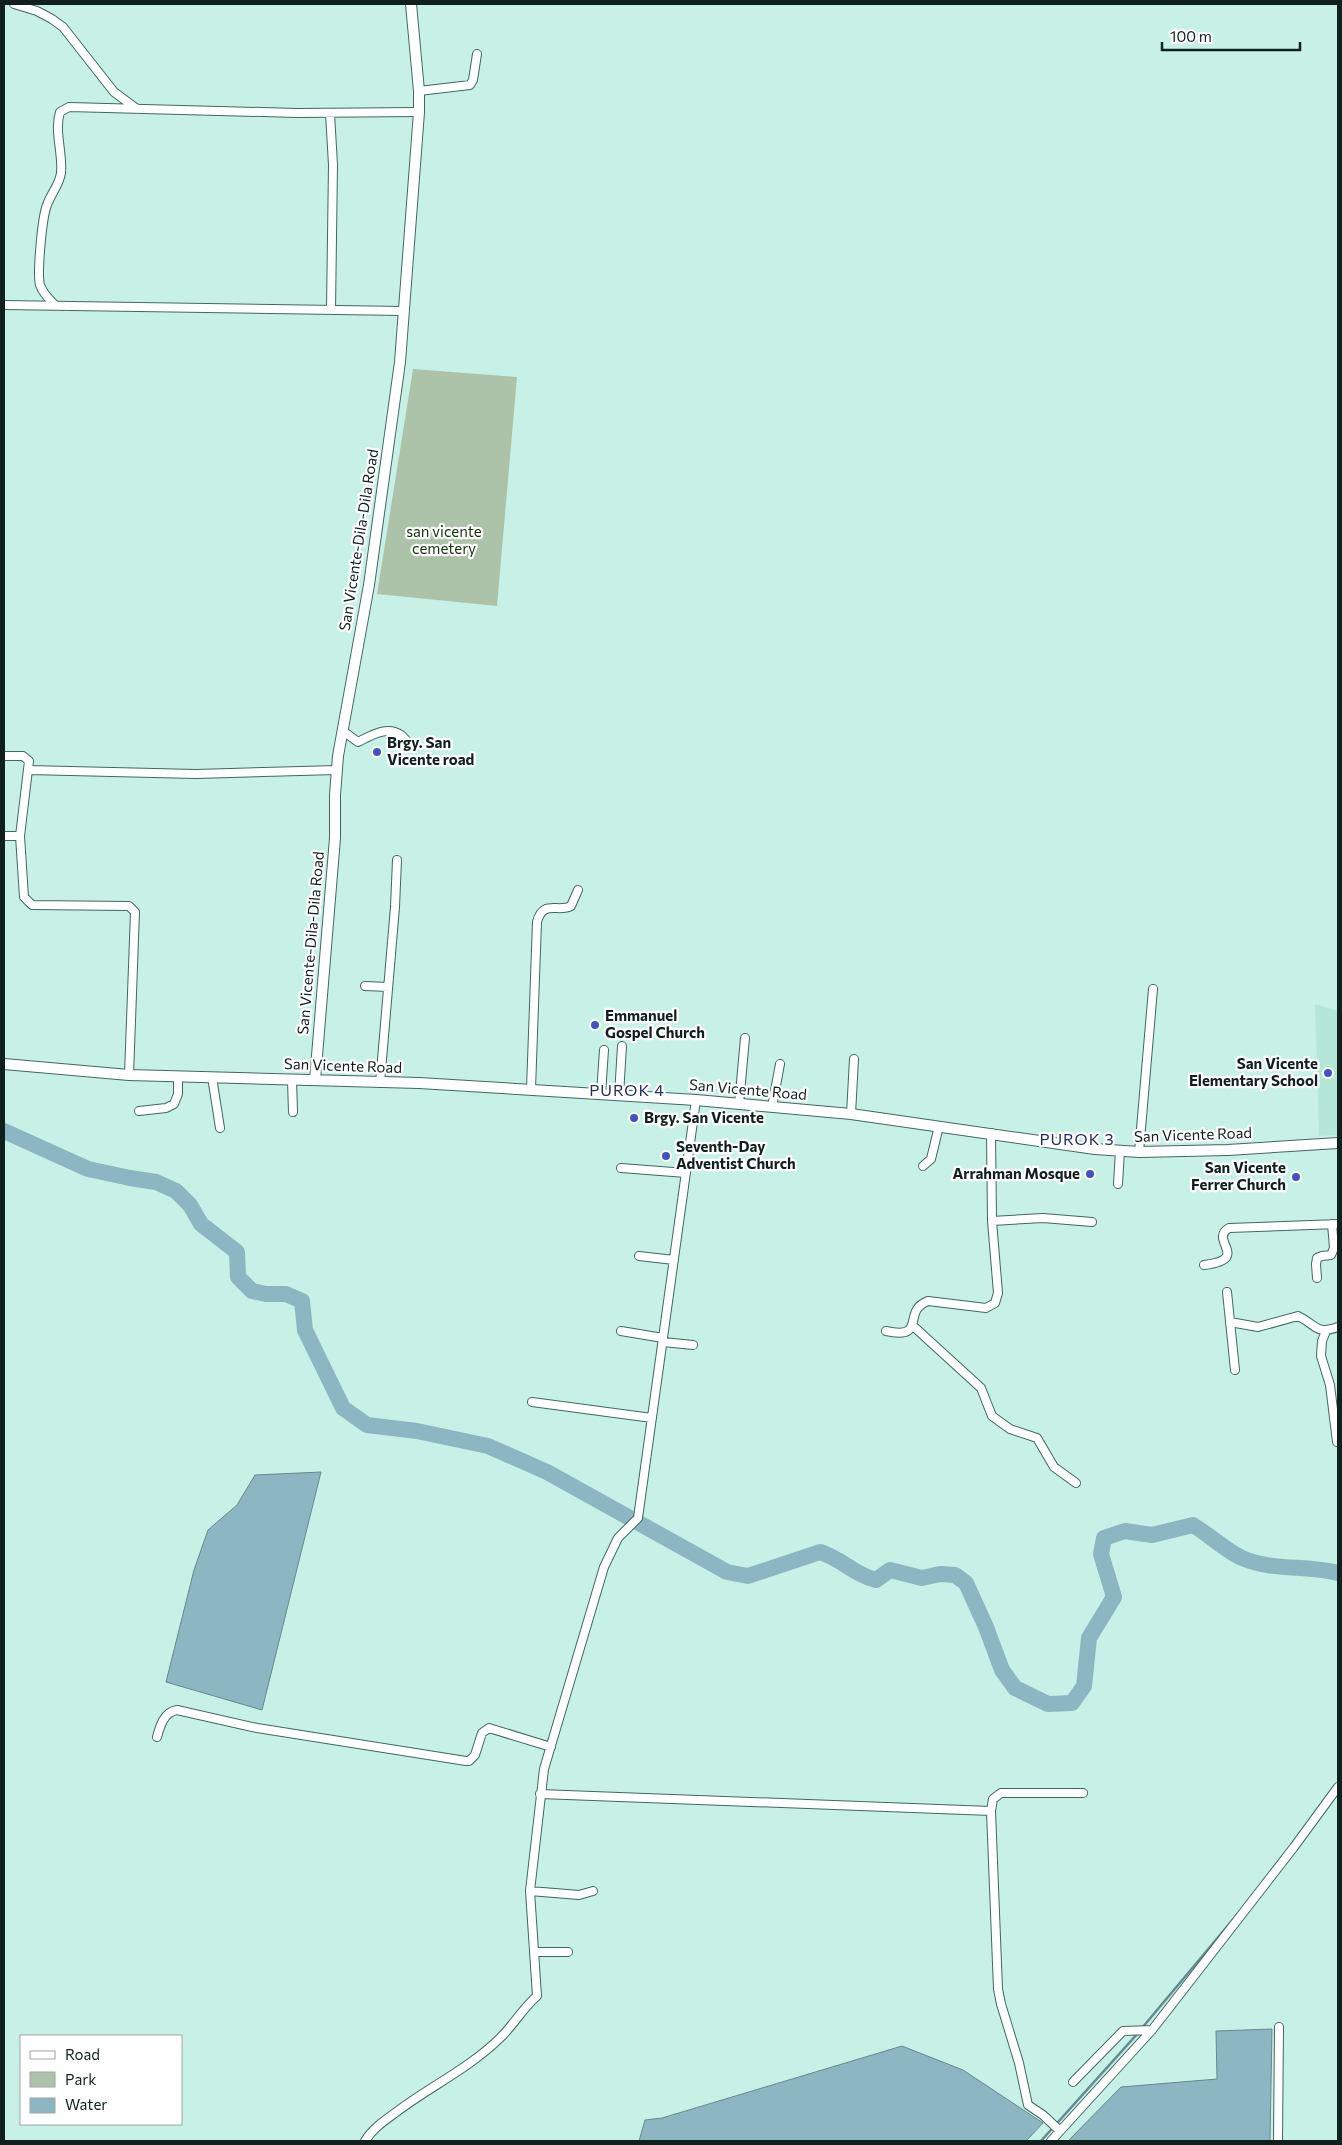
<svg xmlns="http://www.w3.org/2000/svg" width="1342" height="2145" viewBox="0 0 1342 2145" font-family="Commissioner,sans-serif">
<style>
.built{fill:#b4e6da}
.green{fill:#adc3a9}
.water{fill:#8cb6c1;stroke:#678990}
.lines{fill:none;stroke-linecap:round;stroke-linejoin:round}
.stream{stroke:#678990;stroke-width:2.5}
.river{stroke:#8cb6c1;stroke-width:16}
.minor-casing{stroke:#41685f;stroke-width:10}
.tertiary-casing{stroke:#41685f;stroke-width:12}
.minor{stroke:#fff;stroke-width:8}
.tertiary{stroke:#fff;stroke-width:10}
.poi-dot{fill:#4152c5;stroke:#fff;stroke-width:2}
.labels{text-anchor:middle;stroke-width:4.5;stroke-linejoin:round;paint-order:stroke}
.park-label{font-size:15px;fill:#103209;stroke:#fff}
.street-label{font-size:15px;fill:#10201c;stroke:#fff}
.poi-label{font-size:15px;font-weight:bold;fill:#10201c;stroke:#fff;text-anchor:start}
.neighbourhood-label{font-size:16px;letter-spacing:1px;fill:#242e67;stroke:#fff}
</style>
<rect width="100%" height="100%" fill="#c7f1e6"/>
<path class="built" d="M1315 1004 1338 1011V1135L1319 1136Z"/>
<path class="green" d="M413 369 517 377 497 606 377 594Z"/>
<path class="water" d="M321 1472 262 1710 166 1682 194 1570 208 1530 237 1505 255 1475Z
M1272 2029 1270 2141H1068L1121 2087 1217 2079 1216 2031Z
M902 2046 963 2070 1043 2123 1026 2141H639L645 2120 662 2118Z"/>
<g class="lines">
<path class="stream" d="M1142 2028 1241 1910
M1041 2141 1139 2032"/>
<path class="river" d="M4 1131 88 1169 130 1178 156 1182 176 1191 190 1205 201 1224 237 1252 238 1277 252 1291 266 1294H286L302 1301 305 1330 343 1408 367 1425 417 1431 488 1446 547 1472 727 1572 748 1576 820 1552C841 1558 854 1575 876 1580L890 1570 922 1578 940 1574 955 1575 966 1583 986 1627 1002 1670 1015 1688 1048 1704 1072 1703 1084 1686 1089 1638 1114 1597 1101 1554 1104 1538 1125 1531 1152 1535 1193 1525C1208 1534 1228 1552 1242 1558 1272 1571 1307 1565 1338 1573"/>
<g class="minor-casing">
<path id="minor" d="M14 4 37 11 52 19 63 27 114 92 137 109
M419 91 470 85 473 80 477 54
M330 113 333 165 331 310
M4 305 403 311
M56 306C50 300 43 294 40 285 37 274 42 217 47 205 51 193 59 186 61 173 63 153 54 131 60 112L69 107 297 113 419 112
M343 731 358 742C370 736 387 725 401 735 405 738 408 743 413 747
M4 756H23L29 761 20 836 24 897 32 905 129 906 135 912 129 1075
M28 770 196 774 337 770
M4 836H20
M365 986 388 987
M212 1077 220 1128
M292 1080 293 1112
M380 1083 395 907 397 860
M531 1089 537 922C543 899 558 913 571 906L578 890
M601 1094 604 1050
M619 1095 622 1046
M739 1104 745 1038
M772 1107 780 1064
M139 1111 166 1108 174 1104 178 1094V1076
M851 1114 854 1059
M1139 1152 1153 989
M923 1166 931 1159 939 1126
M621 1168 686 1173
M1118 1184 1120 1151
M992 1221 1043 1218 1092 1222
M639 1256 674 1260
M1204 1265C1252 1259 1208 1240 1229 1228L1338 1224
M1317 1278 1316 1264 1317 1258 1322 1256 1331 1255 1334 1248 1332 1224
M1227 1292 1235 1370
M1230 1322 1258 1327 1298 1316C1317 1325 1315 1335 1338 1327
M912 1325 981 1388 992 1416 1010 1429 1037 1438 1054 1467 1076 1483
M621 1331 663 1338
M886 1331C928 1340 901 1311 928 1301L986 1308 995 1303 998 1293 992 1221 991 1133
M1326 1331 1322 1341 1321 1356 1330 1385 1337 1442
M663 1342 693 1345
M532 1402 652 1418
M157 1737C160 1726 164 1712 177 1710L257 1728 466 1761H469L475 1755 482 1733 489 1728 551 1747
M540 1794 991 1811 998 1989 1001 2004 1019 2063 1028 2105 1043 2115 1060 2131
M991 1811 993 1799 1001 1793H1083
M530 1891 579 1895 593 1891
M535 1952H568
M1073 2082 1123 2031 1152 2030
M365 2141C372 2129 384 2121 395 2113 429 2087 468 2069 499 2039 513 2026 522 2009 537 1996L530 1891 544 1769 604 1567 618 1538 638 1518 696 1100
M1051 2141 1152 2030 1294 1847 1338 1787
M1278 2141 1279 2027"/>
</g>
<g class="tertiary-casing">
<path id="tertiary" d="M4 1064 129 1075 419 1083 696 1100 851 1114 1095 1149 1139 1152 1228 1150 1338 1143
M315 1080 335 838V795L338 756 369 585 400 362 419 112V91L411 4"/>
</g>
<use href="#minor" class="minor"/>
<use href="#tertiary" class="tertiary"/>
</g>
<g class="poi-dot">
<circle cx="377" cy="752" r="5"/>
<circle cx="595" cy="1025" r="5"/>
<circle cx="1328" cy="1073" r="5"/>
<circle cx="634" cy="1118" r="5"/>
<circle cx="666" cy="1156" r="5"/>
<circle cx="1090" cy="1174" r="5"/>
<circle cx="1296" cy="1177" r="5"/>
</g>
<g class="labels">
<g class="park-label">
<text x="444" y="537">san vicente<tspan x="444" dy="17">cemetery</tspan></text>
</g>
<g class="street-label">
<text transform="translate(359 540) rotate(-81)" y="5">San Vicente-Dila-Dila Road</text>
<text transform="translate(311 943) rotate(-85)" y="5">San Vicente-Dila-Dila Road</text>
<text transform="translate(343 1066) rotate(2)" y="5">San Vicente Road</text>
<text transform="translate(748 1090) rotate(5)" y="5">San Vicente Road</text>
<text transform="translate(1193 1135) rotate(-2)" y="5">San Vicente Road</text>
</g>
<g class="poi-label">
<text x="387" y="748">Brgy. San<tspan x="387" dy="17">Vicente road</tspan></text>
<text x="605" y="1021">Emmanuel<tspan x="605" dy="17">Gospel Church</tspan></text>
<text x="1318" y="1069" text-anchor="end">San Vicente<tspan x="1318" dy="17">Elementary School</tspan></text>
<text x="644" y="1123">Brgy. San Vicente</text>
<text x="676" y="1152">Seventh-Day<tspan x="676" dy="17">Adventist Church</tspan></text>
<text x="1286" y="1173" text-anchor="end">San Vicente<tspan x="1286" dy="17">Ferrer Church</tspan></text>
<text x="1080" y="1179" text-anchor="end">Arrahman Mosque</text>
</g>
<g class="neighbourhood-label">
<text x="627" y="1096">PUROK 4</text>
<text x="1077" y="1145">PUROK 3</text>
</g>
</g>
<rect width="1342" height="2145" fill="none" stroke="#10201c" stroke-width="10"/>
<rect x="20" y="2035" width="162" height="90" fill="#ffffff" stroke="#9fa6a4"/>
<rect x="30" y="2051" width="25" height="8" fill="#ffffff" stroke="#9fa6a4"/>
<text x="65" y="2060" font-size="15" fill="#10201c">Road</text>
<rect x="30" y="2072" width="25" height="15" fill="#adc3a9" stroke="#9fa6a4"/>
<text x="65" y="2085" font-size="15" fill="#10201c">Park</text>
<rect x="30" y="2098" width="25" height="15" fill="#8cb6c1" stroke="#9fa6a4"/>
<text x="65" y="2110" font-size="15" fill="#10201c">Water</text>
<path d="M1162 42v8h138v-8" fill="none" stroke="#10201c" stroke-width="2.5"/>
<text x="1170" y="42" font-size="15" fill="#10201c" stroke="#ffffff" stroke-width="4" paint-order="stroke">100 m</text>
</svg>
